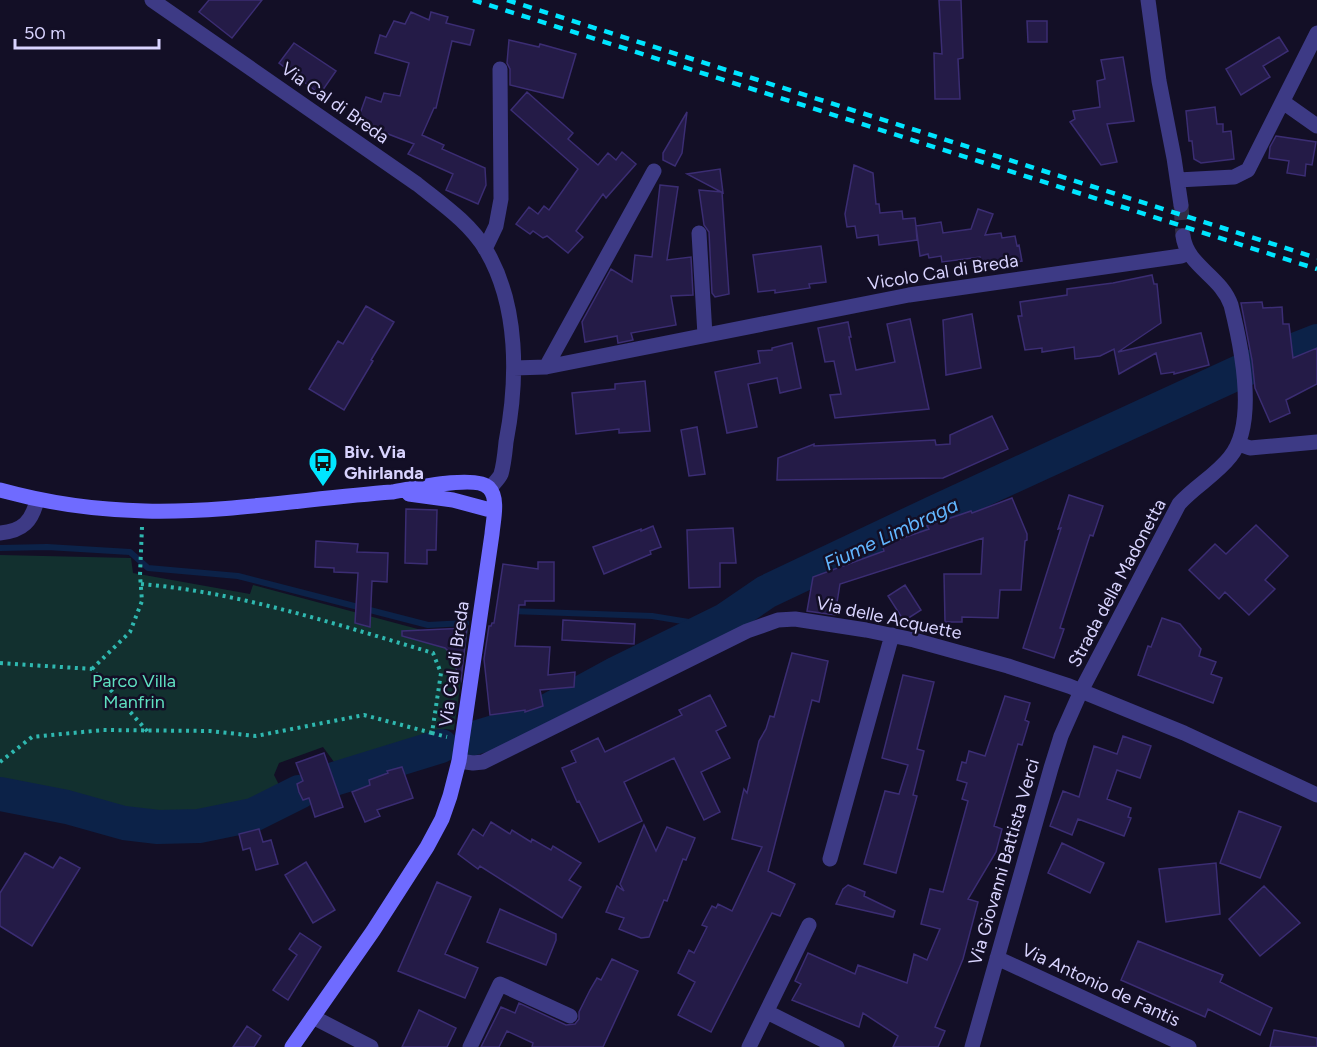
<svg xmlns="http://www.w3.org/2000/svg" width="1317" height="1047" viewBox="0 0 1317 1047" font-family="Figtree,sans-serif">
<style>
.green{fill:#12302f}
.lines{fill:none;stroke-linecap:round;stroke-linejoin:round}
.stream{stroke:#0c2248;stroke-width:6}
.river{stroke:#0c2248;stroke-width:34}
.building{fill:#241b47;stroke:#3b2d73;stroke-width:1.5}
.street-tunnel{stroke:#312d47;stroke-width:15;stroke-dasharray:15 8;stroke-linecap:butt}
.path{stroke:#2fb8b0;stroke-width:4;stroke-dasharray:3 4.5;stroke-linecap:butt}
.street{stroke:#3d3a85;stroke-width:15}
.secondary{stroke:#6f6bff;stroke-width:15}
.rail{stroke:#00e5ff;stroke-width:4.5;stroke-dasharray:9 8;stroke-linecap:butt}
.labels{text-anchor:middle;stroke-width:5;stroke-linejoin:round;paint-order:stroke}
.street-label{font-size:18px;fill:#d9d4ff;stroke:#130f26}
.poi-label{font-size:18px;font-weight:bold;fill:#d9d4ff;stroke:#130f26;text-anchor:start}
.park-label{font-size:18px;fill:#5fe0c0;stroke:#130f26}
.water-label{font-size:20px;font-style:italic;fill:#62b6ff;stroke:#130f26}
</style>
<rect width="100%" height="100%" fill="#130f26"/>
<path class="green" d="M0 555 131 558 133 573 250 594 253 585 429 632 468 630 454 730 444 729 442 741 337 766 323 747 279 763 274 775 282 791 185 818 114 806 49 792 0 784Z"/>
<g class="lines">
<path class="stream" d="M0 548 47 547 130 552 148 568 238 576 428 625 466 623
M511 611 652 616 713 626"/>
<path class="river" d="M471 739 527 722 617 673 725 620 766 592 937 511 1246 369 1317 341
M334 779 441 746
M0 794 67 807 124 823 158 827 199 826 253 815 299 792"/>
</g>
<path class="building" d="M209 0H262L232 38 199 12Z
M939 0H961L963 58 958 59 960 99H935L934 53 942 54Z
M411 12 429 20 431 12 448 17 446 23 474 30 470 45 452 41 436 108H434L422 135 444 145 442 149 485 168 486 185 478 204 446 190 453 174 408 154 414 144 357 122 366 97 381 102 384 93 400 96 409 63 375 53 380 35 386 37 394 21 405 24Z
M1027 21H1047V42H1028Z
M1279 37 1288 51 1263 66 1270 77 1241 95 1226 69Z
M509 40 539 47 540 44 576 54 563 98 510 85V69L507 63Z
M294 43 336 71 320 94 279 63Z
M1123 57 1134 121 1107 124 1117 162 1101 165 1070 122 1075 119 1073 111 1100 107 1097 81 1105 79 1101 60Z
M527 92 573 133 568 139 598 165 608 153 616 160 622 152 636 164 606 198 603 194 576 231 583 237 568 253 547 236 543 238 533 231 530 234 516 224 529 207 538 214 544 206 549 210 578 169 511 110Z
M1215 107 1217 124H1223V132L1231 131 1234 159 1201 163 1194 159 1192 141H1189L1186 111Z
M687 112 682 153 675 166 663 160V153Z
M1276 136 1316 142 1312 165 1306 164 1305 176 1287 173 1289 161 1269 158 1270 147Z
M854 165 873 173 876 204H879L880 213 902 211 903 219 915 218 916 226 941 222 943 233 971 229 978 209 993 214 985 235 1001 233 1002 238 1015 236 1017 246 1019 245 1022 261 982 267 980 257 942 262 941 256 929 258 928 254 920 256 916 226 917 240 879 245 878 235 857 238 855 226 847 227 845 214Z
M720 169 723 193 687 174Z
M660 185 678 187 667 260 691 257 693 295 671 296 676 325 631 333 633 340 618 343 617 336 585 342 582 322 611 269 632 282 635 255 652 257Z
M699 190 722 192 729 294 715 297 712 293 709 232 704 225Z
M821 246 826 282 809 284 810 288 775 293V290L758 292 753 255Z
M1152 275 1154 284H1157L1161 323 1118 352 1201 333 1209 365 1174 374V372L1161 374 1156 353 1119 374 1114 349 1100 356 1075 359 1074 347 1042 352V348L1025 350 1018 316H1022L1020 302 1067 295V289L1113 283Z
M1262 302 1263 308 1282 307 1283 324H1289L1293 358 1317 348V384L1286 400 1290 413 1270 422 1255 388 1252 360 1241 303Z
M366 306 394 322 371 360 373 361 344 410 309 389 338 341 343 344Z
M972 314 981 368 946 375 943 320Z
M910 319 929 409 835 418 830 395 841 394 834 361 825 362 818 328 848 322 851 337H849L856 370 895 362 887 324Z
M792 343 801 388 780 393 777 378 748 384 757 427 727 433 715 372 760 363 758 351 772 350V348Z
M645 381 650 431 619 433V429L576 434 572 393 615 389V384Z
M992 416 1008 449 943 478 777 480 778 458 814 444V446L935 440 936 445 950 444V435Z
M697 427 705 474 689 476 681 430Z
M1069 495 1103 506 1093 536 1090 535 1060 628 1064 629 1054 658 1023 648 1061 528 1058 529Z
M1012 498 1027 534V540L1025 541 1021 590H1000L998 618 962 617V622H945L944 574H981L983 538 840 584 835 615 807 611 813 577 884 551 882 545 929 529 927 526 971 511 972 513Z
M406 509 437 510 436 550H427V564L405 563Z
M1256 525 1288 556 1265 580 1275 589 1249 615 1225 592 1219 599 1189 570 1215 544 1226 554Z
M653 526 661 547 650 551 651 554 604 574 593 547 641 529V531Z
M733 528 736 563H720V587L689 588 687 530Z
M316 541 358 544 357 552 388 553 387 582 372 581 370 627 355 623 358 573 334 572V568L315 567Z
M538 562H554V601H525V605H519L515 646 550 647 548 675 575 672 574 687 540 690 543 706 525 712V710L490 715 484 659 489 626H491L492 623H494L503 564 538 569Z
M905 585 921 610 904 621 888 596Z
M1162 618 1180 624 1201 649 1199 656 1216 662 1211 674 1222 678 1213 703 1138 675 1148 646 1151 647Z
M563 620 635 624 634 644 562 640Z
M467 628 461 680 449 652 445 648 402 636V631Z
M792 653 828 661 819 702 812 700 768 871 795 884 780 916 772 913 711 1032 678 1015 695 982 678 973 689 950 694 953 707 927 702 925 712 906 716 908 718 904 732 911 762 847 732 839 744 789 747 793 759 741 766 729 770 716 774 717Z
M903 675 934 682 917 749 924 751 913 795 917 796 896 873 864 864 885 791 899 794 908 765 882 758Z
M710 695 726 726 716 731 730 758 701 772 720 812 704 820 674 758 624 782 642 821 599 842 579 801 577 802 562 768 576 762 571 751 598 738 605 752 682 715 679 710Z
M1005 696 1030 703 1025 720 1029 722 1022 745 1018 744 994 826 1002 829 996 852 968 899 978 902 963 959 935 1027 945 1031 938 1047H893L898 1036 863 1013 859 1027 792 1000 801 984 795 981 808 953 855 974 858 965 907 983 914 954 927 960 940 929 921 924 930 889 943 892 968 801 962 799 967 783 957 780 962 762 966 763 969 751 985 756Z
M1123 736 1151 746 1140 778 1117 770 1107 799 1131 808 1128 817 1131 818 1124 836 1078 819 1072 835 1050 826 1063 791 1079 797 1094 746 1117 754Z
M324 753 343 807 315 817 309 798 303 800 299 792 297 784 303 781 296 763Z
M402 767 413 798 377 810 380 816 365 822 352 792 370 785 369 780 388 773 387 771Z
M1239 811 1281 827 1260 878 1220 863Z
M491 822 510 834 512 830 531 842 532 839 551 850 553 846 581 863 569 880 581 887 562 918 480 866 478 869 458 854 473 829 483 836Z
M644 825 656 851 667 827 695 838 686 860 683 859 667 901 664 900 649 937 641 938 619 929 624 918 606 912 617 886 624 891 620 884Z
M259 829 263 842 271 840 278 864 256 870 250 848 243 850 239 834Z
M1062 843 1104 863 1090 893 1048 873Z
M25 853 53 868 60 857 80 868 32 946 0 926V893Z
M306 862 335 910 313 923 285 875Z
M1216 863 1220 914 1166 922 1159 869Z
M437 882 471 897 445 954 478 968 465 998 398 971Z
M848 885 865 892 864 896 895 911 893 917 836 904 843 889Z
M1264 886 1300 923 1260 956 1229 919Z
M500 909 556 934V940L546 965 487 942Z
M300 933 321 947 288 1000 273 990 297 955 289 949Z
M1138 941 1223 975 1220 982 1272 1008 1260 1035 1208 1009 1205 1017 1121 980Z
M612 959 638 971 603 1047H532L533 1043 507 1031 499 1047H481L501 1007 515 1013 519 1003 566 1025 575 1024 579 1019V1012L590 990 597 978 601 980Z
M419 1010 456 1028 447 1047H402Z
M247 1026 261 1036 254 1047H233Z
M1274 1030 1317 1038V1047H1270Z"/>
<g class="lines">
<path class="street-tunnel" d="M1181 205 1183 236"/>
<path class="path" d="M141 584C239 592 339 625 433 653L441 673 432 733 447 737
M0 663 92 669 148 732
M92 669 130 632 142 601 140 575 142 527
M0 762 32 737 103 730 210 731 256 736 364 715 432 733"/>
<path class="street" d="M152 0 417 184C442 204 470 223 486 250 519 306 518 380 506 442 505 452 504 464 501 474 499 479 493 484 490 488
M1148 0 1159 81 1174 158 1181 205
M1283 102 1317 126
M1178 180 1234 177 1248 170 1317 33
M699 233 705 335
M485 249 496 226 501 199 500 69
M546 367 654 171
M514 368 546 367 909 295 1181 256 1188 253
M1239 444 1250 448 1317 442
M0 533C23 531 32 521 37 500
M459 761 473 763 483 762 747 631 778 620 795 619 866 630 914 640 1008 666 1069 686 1184 733 1317 795
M830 859 892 635
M997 958 1189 1047
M767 1012 837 1047
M313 1017 371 1047
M470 1047 500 984 570 1016
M749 1047 809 925
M972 1047 1051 768 1061 736 1081 691 1179 504C1194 487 1216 475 1230 457 1258 423 1241 345 1231 305 1221 276 1187 266 1183 236"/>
<path class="secondary" d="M0 490C47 503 96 510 145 511 227 513 310 498 392 492 410 489 477 474 489 488 499 498 493 521 492 534L459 761 450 796 442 819 427 847 373 931 292 1047
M409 494 453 500 494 511"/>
<path class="rail" d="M473 0 1317 269
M507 0 1317 258"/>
</g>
<defs>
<g id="bus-pin" transform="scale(1.5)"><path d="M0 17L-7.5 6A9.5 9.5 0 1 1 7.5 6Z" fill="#00e5ff" stroke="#130f26"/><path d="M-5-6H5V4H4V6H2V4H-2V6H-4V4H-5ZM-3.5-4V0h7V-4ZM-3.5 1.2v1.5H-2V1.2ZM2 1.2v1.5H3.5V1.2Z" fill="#111"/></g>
</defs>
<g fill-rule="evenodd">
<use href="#bus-pin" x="323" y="462"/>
</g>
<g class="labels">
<g class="street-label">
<text transform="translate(335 103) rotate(35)" y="6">Via Cal di Breda</text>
<text transform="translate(943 272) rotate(-9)" y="6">Vicolo Cal di Breda</text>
<text transform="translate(1117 583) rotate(-62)" y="6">Strada della Madonetta</text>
<text transform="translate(889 618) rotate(12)" y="6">Via delle Acquette</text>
<text transform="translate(454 664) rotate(-82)" y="6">Via Cal di Breda</text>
<text transform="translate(1004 862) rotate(-74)" y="6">Via Giovanni Battista Verci</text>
<text transform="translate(1101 985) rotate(25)" y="6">Via Antonio de Fantis</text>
</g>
<g class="poi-label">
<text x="344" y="458">Biv. Via<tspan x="344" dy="21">Ghirlanda</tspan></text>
</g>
<g class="park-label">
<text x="134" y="687">Parco Villa<tspan x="134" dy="21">Manfrin</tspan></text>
</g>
<g class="water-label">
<text transform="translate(891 534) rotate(-25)" y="7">Fiume Limbraga</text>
</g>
</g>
<path d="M15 39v9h144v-9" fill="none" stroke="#d9d4ff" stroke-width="3"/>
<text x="24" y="39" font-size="18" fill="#d9d4ff" stroke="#130f26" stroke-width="4.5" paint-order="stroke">50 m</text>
</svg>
